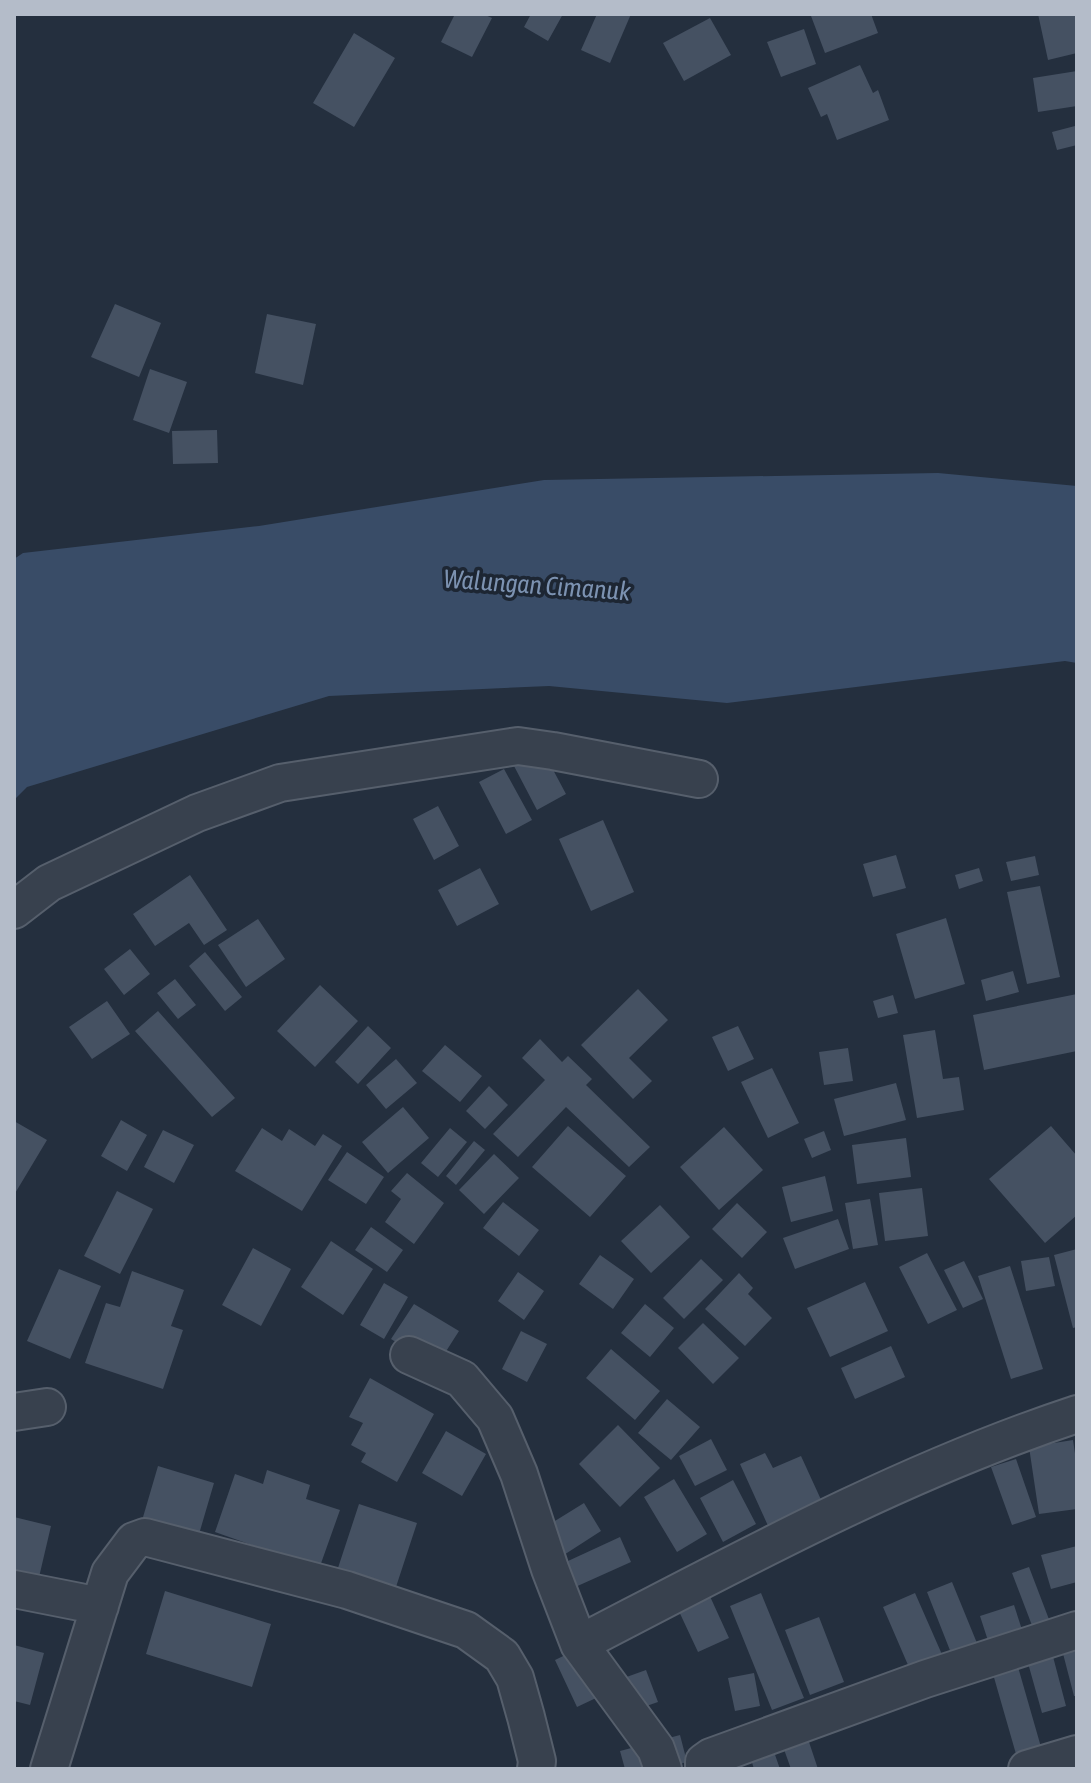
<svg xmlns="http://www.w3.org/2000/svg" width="1091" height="1783" viewBox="0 0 1091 1783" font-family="'Asap Condensed',sans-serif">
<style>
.water{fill:#394c67}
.building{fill:#455162}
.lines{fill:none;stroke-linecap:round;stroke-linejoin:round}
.street-casing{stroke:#565f6c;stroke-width:40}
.street{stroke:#38414e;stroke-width:36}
.labels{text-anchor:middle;stroke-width:7;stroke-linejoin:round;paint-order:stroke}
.water-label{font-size:26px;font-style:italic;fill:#7c92b1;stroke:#1d2633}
</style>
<rect width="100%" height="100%" fill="#242f3e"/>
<path class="water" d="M938 473 1077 486V663L1065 661 727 703 549 686 329 696 27 787 14 800V559L23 553 259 526 544 480Z"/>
<path class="building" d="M455 14H483L492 18 472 57 441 42Z
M531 14H563L548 41 524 27Z
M597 14H631L610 63 581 50Z
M815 14H871L878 33 825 53 811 16Z
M1038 14H1077V53L1048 60Z
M710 18 731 55 684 81 663 43Z
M804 29 816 64 781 77 767 42Z
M354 33 395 58 354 127 313 103Z
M860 65 873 93 878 90 889 120 837 140 827 114 821 117 808 88Z
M1077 71V106L1038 112 1033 78Z
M1075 126 1077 145 1057 150 1052 132Z
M115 304 161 323 139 377 91 357Z
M267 314 316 324 303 385 255 373Z
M150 369 187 382 169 433 133 420Z
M217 430 218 463 173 464 172 431Z
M543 751 566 794 537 810 514 766Z
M504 769 532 820 506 834 479 782Z
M438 806 459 846 434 860 413 819Z
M603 820 634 892 591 911 559 839Z
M896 855 906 888 873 897 863 864Z
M1035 856 1039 875 1011 881 1006 862Z
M480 868 499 904 457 926 438 890Z
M979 868 983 881 959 889 955 875Z
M190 875 227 930 204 945 189 923 155 946 133 914Z
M1040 886 1060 977 1027 984 1007 892Z
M946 918 965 984 915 999 896 934Z
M258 919 285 959 246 987 218 945Z
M130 949 150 974 124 995 104 969Z
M205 952 242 997 225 1011 189 966Z
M1013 971 1019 992 986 1001 981 980Z
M175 979 196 1005 178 1019 157 993Z
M320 985 358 1021 315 1067 277 1031Z
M638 989 668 1020 629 1058 652 1081 633 1099 581 1045Z
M1077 994V1051L984 1070 973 1015Z
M893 995 898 1013 878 1018 873 1001Z
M107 1001 130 1034 92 1059 69 1027Z
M158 1011 235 1098 212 1117 135 1031Z
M368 1026 391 1048 358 1084 335 1062Z
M738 1026 754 1059 728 1071 712 1037Z
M935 1030 943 1079 959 1077 964 1110 917 1118 903 1035Z
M540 1039 562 1062 568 1056 592 1079 586 1085 650 1147 629 1167 566 1107 518 1157 493 1134 545 1080 522 1058Z
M445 1045 482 1076 460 1102 422 1071Z
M848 1048 853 1081 824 1085 819 1052Z
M396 1059 417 1083 386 1109 366 1085Z
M772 1068 799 1123 768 1138 741 1082Z
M896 1083 906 1120 844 1136 834 1099Z
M489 1086 508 1105 485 1129 466 1111Z
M403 1107 429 1138 388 1173 362 1142Z
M121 1120 147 1135 127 1171 101 1156Z
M14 1121 47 1140 14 1195Z
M568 1126 626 1176 590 1217 532 1167Z
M1051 1126 1077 1156V1215L1045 1243 989 1179Z
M724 1127 763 1170 719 1210 680 1167Z
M262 1128 282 1141 289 1129 315 1146 323 1134 342 1146 302 1211 235 1171Z
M450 1128 467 1142 438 1177 421 1163Z
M163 1130 194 1145 174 1183 144 1167Z
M824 1131 831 1150 812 1158 804 1139Z
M906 1138 911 1177 857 1184 852 1145Z
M474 1141 485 1150 456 1185 446 1176Z
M347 1152 384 1177 366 1204 328 1180Z
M494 1154 519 1178 484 1214 459 1190Z
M407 1173 444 1203 414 1244 385 1222 401 1199 391 1191Z
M825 1176 833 1211 791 1222 782 1187Z
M922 1188 928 1236 885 1241 879 1193Z
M117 1191 153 1209 120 1274 84 1256Z
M870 1199 878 1245 853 1249 845 1203Z
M503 1202 539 1230 519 1256 483 1228Z
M737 1203 767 1232 742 1258 712 1229Z
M660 1205 690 1237 651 1273 621 1241Z
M838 1219 849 1249 795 1269 783 1238Z
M371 1227 403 1250 387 1272 355 1250Z
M331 1241 373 1269 343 1315 301 1287Z
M253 1248 291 1269 261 1326 222 1305Z
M1077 1249V1327L1073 1328 1054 1255Z
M927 1253 957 1310 928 1324 899 1267Z
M600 1255 634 1279 613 1309 579 1284Z
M1049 1257 1055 1286 1026 1291 1021 1261Z
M701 1259 723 1280 684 1319 663 1298Z
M964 1261 983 1299 963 1308 944 1270Z
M1010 1266 1043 1369 1011 1379 978 1276Z
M59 1269 101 1286 70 1359 27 1341Z
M132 1271 184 1290 171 1326 183 1330 163 1389 85 1363 106 1303 120 1307Z
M518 1272 544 1291 524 1320 498 1301Z
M739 1273 753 1288 748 1294 772 1318 745 1346 705 1309Z
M865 1282 888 1331 830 1357 807 1308Z
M384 1283 408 1297 384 1339 360 1325Z
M414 1304 459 1331 436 1367 391 1339Z
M645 1304 674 1328 650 1357 621 1333Z
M703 1323 739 1358 713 1384 678 1348Z
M521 1331 547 1344 527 1382 502 1369Z
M891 1346 905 1377 855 1399 841 1368Z
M611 1349 660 1391 635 1420 586 1378Z
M370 1378 434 1414 397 1482 361 1462 366 1453 351 1445 363 1423 349 1417Z
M667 1399 700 1427 671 1460 638 1433Z
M618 1425 660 1468 620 1507 579 1464Z
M446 1431 486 1454 462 1496 422 1473Z
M711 1439 727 1470 695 1486 679 1456Z
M1073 1440 1077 1467V1509L1039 1514 1029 1447Z
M765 1453 773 1468 801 1456 823 1504 769 1528 740 1464Z
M1016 1459 1036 1517 1012 1525 991 1467Z
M158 1466 214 1483 197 1541 141 1524Z
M267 1470 310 1485 306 1499 340 1510 319 1569 215 1532 235 1474 263 1484Z
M674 1479 707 1534 677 1552 644 1497Z
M733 1480 756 1524 723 1542 700 1498Z
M584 1503 601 1531 539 1571 521 1542Z
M359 1504 417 1523 395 1590 337 1571Z
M14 1517 51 1526 36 1590 14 1584Z
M620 1537 631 1562 553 1597 542 1573Z
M1077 1546V1582L1051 1589 1041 1555Z
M1029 1567 1050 1622 1033 1628 1012 1573Z
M952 1582 979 1648 953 1658 927 1592Z
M165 1591 271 1624 252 1687 146 1654Z
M708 1592 729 1638 698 1652 676 1605Z
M761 1593 804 1698 772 1710 730 1606Z
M915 1593 944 1659 911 1672 883 1607Z
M1014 1605 1025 1639 991 1650 980 1616Z
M819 1617 844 1682 810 1695 785 1630Z
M1077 1638V1696H1074L1060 1642Z
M592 1642 615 1689 577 1707 555 1660Z
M14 1645 44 1653 30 1705 14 1701Z
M1051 1649 1066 1706 1042 1713 1026 1656Z
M1016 1660 1043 1754 1018 1761 991 1667Z
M646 1670 658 1702 632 1711 621 1679Z
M754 1673 760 1706 735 1711 728 1678Z
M806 1733 818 1769H791L781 1741Z
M680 1735 687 1762 661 1769H625L620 1751Z
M773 1749 780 1769H754L750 1756Z"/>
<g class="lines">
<g class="street-casing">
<path id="street" d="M14 910 49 883 197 813 280 783 518 746 553 751 699 779
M409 1355 462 1379 495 1418 519 1474 550 1569 579 1644 656 1749 663 1769
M14 1412 47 1407
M14 1589 100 1606
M579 1644C741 1560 904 1471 1077 1414
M49 1769 110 1573 134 1541 145 1537 347 1590 466 1630 502 1656 515 1678 526 1717 537 1761 536 1769
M704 1769V1762L711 1757 925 1679 1077 1630
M1027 1769 1077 1754"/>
</g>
<use href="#street" class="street"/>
</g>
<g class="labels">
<g class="water-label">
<text transform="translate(537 585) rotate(4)" y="9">Walungan Cimanuk</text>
</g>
</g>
<rect width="1091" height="1783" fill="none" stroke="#b4bcc9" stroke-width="32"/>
</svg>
